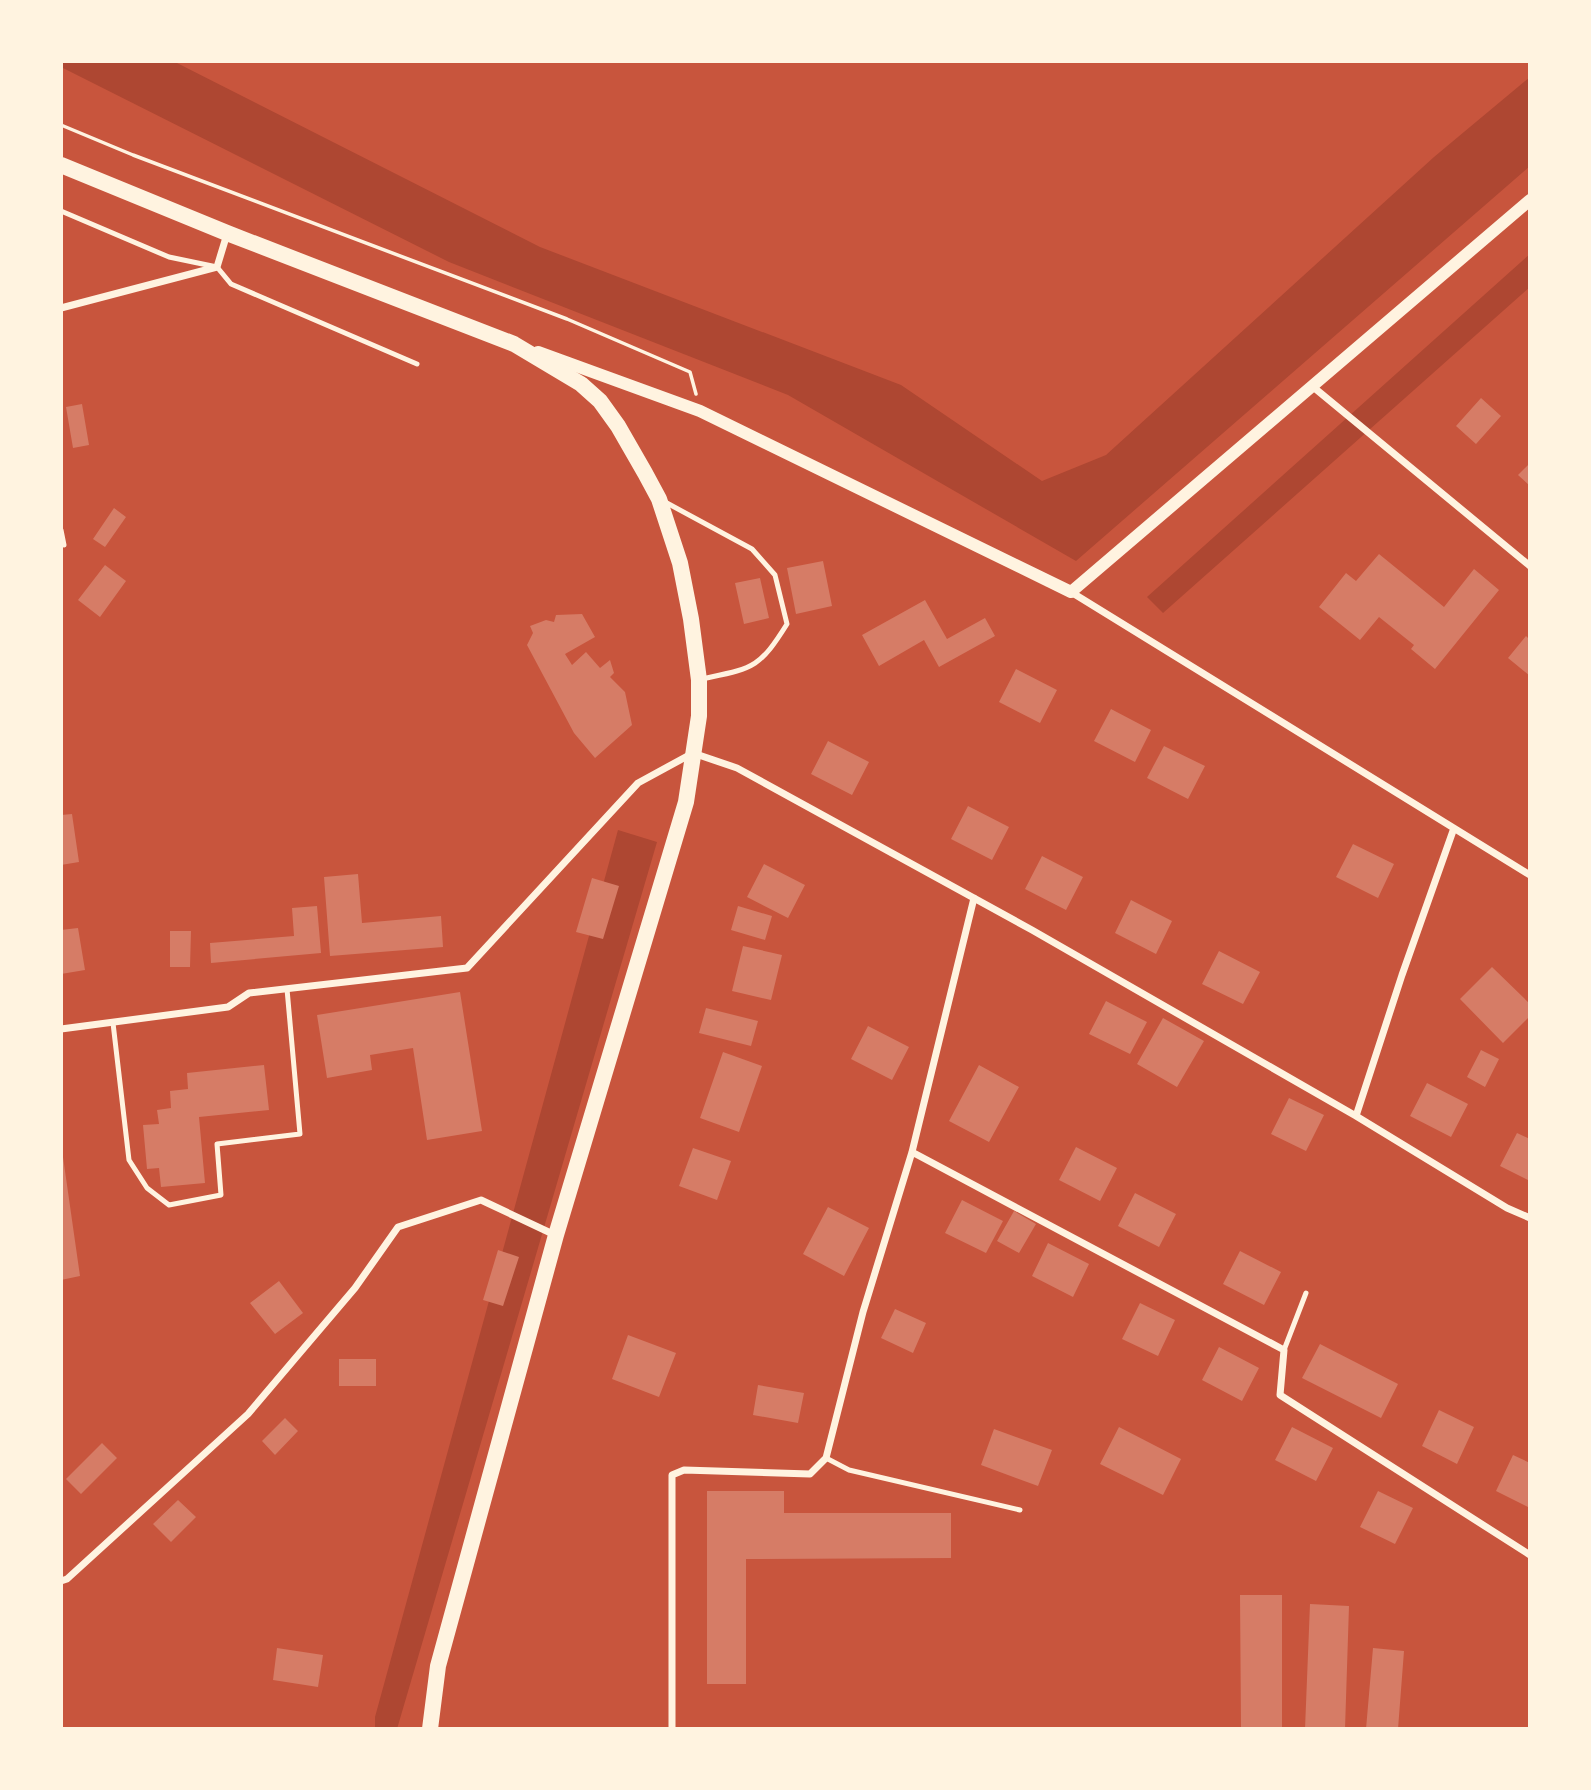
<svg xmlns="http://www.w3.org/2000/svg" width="1591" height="1790" viewBox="0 0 1591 1790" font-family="'PT Sans Narrow',sans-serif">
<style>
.green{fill:#ae4732}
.building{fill:#d67c66}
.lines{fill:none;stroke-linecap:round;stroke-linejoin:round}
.path{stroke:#fff3e0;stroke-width:3.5}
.service{stroke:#fff3e0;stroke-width:5}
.minor{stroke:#fff3e0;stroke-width:7}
.tertiary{stroke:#fff3e0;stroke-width:12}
.primary{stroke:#fff3e0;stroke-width:16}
</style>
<rect width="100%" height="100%" fill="#c8553d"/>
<path class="green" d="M61 61H173L540 247 901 385 1042 481 1106 455 1434 157 1530 77V166L1076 561 788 395 449 262 61 67Z
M1530 254V287L1163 613 1147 597Z
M618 830 657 842 397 1729H375V1717Z"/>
<path class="building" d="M1481 398 1501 416 1476 444 1456 426Z
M82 404 89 445 73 448 66 407Z
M1530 463V486L1518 475Z
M114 508 126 517 105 547 93 539Z
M1379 554 1444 607 1474 569 1499 590 1435 669 1411 649 1414 645 1379 617 1360 640 1319 607 1346 573 1356 581Z
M823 561 832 606 796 614 787 568Z
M105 565 126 581 100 617 78 600Z
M760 578 769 618 744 624 735 583Z
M925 600 947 639 985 618 995 636 939 667 924 640 879 666 862 635Z
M582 614 595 637 565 654 572 665 586 652 600 668 610 660 614 673 610 677 625 692 632 725 595 758 574 733 527 645 533 633 530 626 546 620 554 622 556 615Z
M1526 636 1530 640V676L1508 658Z
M1016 669 1057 690 1040 723 999 702Z
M1111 709 1151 730 1135 762 1094 741Z
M828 741 869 762 852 795 811 774Z
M1164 746 1205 766 1188 799 1147 778Z
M968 806 1009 827 992 860 951 839Z
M72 814 79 862 61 865V815Z
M1353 844 1394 864 1378 898 1336 877Z
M1042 856 1083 877 1066 910 1025 889Z
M764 864 805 885 788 918 747 897Z
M358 874 362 923 441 916 443 947 330 956 324 877Z
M592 878 619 886 603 939 576 932Z
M1131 900 1172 921 1156 954 1115 933Z
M317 906 321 953 211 963 210 943 294 936 292 908Z
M738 906 772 916 765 940 731 930Z
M78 928 85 970 61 974V930Z
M170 931H191L190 967H170Z
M743 946 782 955 771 1000 732 991Z
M1219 951 1260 972 1243 1004 1202 984Z
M1492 967 1530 1004V1016L1503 1043 1460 999Z
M460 992 482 1131 427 1140 413 1048 370 1055 372 1070 327 1078 317 1015Z
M1106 1001 1147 1022 1130 1054 1089 1034Z
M706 1008 758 1021 751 1046 699 1033Z
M1163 1018 1204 1041 1177 1087 1137 1064Z
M868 1026 909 1047 892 1080 851 1059Z
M1481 1050 1499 1059 1485 1087 1467 1077Z
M723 1052 762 1066 739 1132 700 1118Z
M264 1065 269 1110 199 1117 205 1183 161 1187 159 1168 147 1169 143 1125 159 1124 157 1110 171 1108 170 1091 188 1089 187 1073Z
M979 1065 1019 1087 989 1142 949 1121Z
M1427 1083 1468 1104 1451 1137 1410 1116Z
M1289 1098 1324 1115 1306 1151 1271 1134Z
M1517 1133 1530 1139V1181L1500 1166Z
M61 1143 80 1276 61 1280Z
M1076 1147 1117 1168 1100 1201 1059 1180Z
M693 1148 731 1161 717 1200 679 1186Z
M1135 1193 1176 1214 1159 1247 1118 1226Z
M962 1200 1003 1221 986 1253 945 1233Z
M828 1207 869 1228 844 1276 803 1254Z
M1014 1211 1036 1224 1019 1253 997 1241Z
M1048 1243 1089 1264 1073 1297 1032 1276Z
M498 1250 519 1257 503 1306 483 1300Z
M1240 1251 1281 1272 1264 1305 1223 1284Z
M279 1281 303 1313 275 1334 250 1303Z
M1140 1303 1175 1320 1158 1356 1122 1339Z
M895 1309 926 1323 913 1353 881 1338Z
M628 1335 676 1353 659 1397 612 1379Z
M1320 1344 1398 1384 1381 1418 1302 1378Z
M1219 1347 1259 1368 1242 1401 1202 1380Z
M339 1359H376V1386H339Z
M758 1385 804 1393 798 1423 753 1415Z
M1439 1410 1474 1427 1457 1464 1422 1446Z
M285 1418 298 1431 275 1455 262 1441Z
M1119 1427 1181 1459 1163 1495 1100 1464Z
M1292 1427 1333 1448 1316 1481 1275 1460Z
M994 1429 1052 1450 1038 1486 981 1465Z
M102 1443 117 1458 81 1494 66 1479Z
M1513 1455 1530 1463V1508L1496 1491Z
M707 1491H784V1513H951V1558L746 1559V1684H707Z
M1378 1491 1413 1508 1395 1544 1360 1527Z
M178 1500 196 1517 171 1542 153 1524Z
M1240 1595H1282V1729H1241Z
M1310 1604 1349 1606 1345 1729H1305Z
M277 1648 323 1655 318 1687 273 1680Z
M1373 1648 1404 1651 1398 1729H1366Z"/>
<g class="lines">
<path class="path" d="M61 125 133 155 567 319 690 372 696 394"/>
<path class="service" d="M61 211 169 257 217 267 231 284 417 364
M665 502 752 549 775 575 787 624C759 669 753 668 702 679
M61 530 64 545
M113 1023 129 1160 147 1188 169 1205 221 1195 217 1144 300 1134 287 989
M1284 1350 1306 1293
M826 1458 849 1470 1020 1510"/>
<path class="minor" d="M61 308 217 267 227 234
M1312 386 1530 566
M1071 592 1530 875
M61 1029 228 1007 249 993 467 968 638 783 693 753 737 768 1032 930 1356 1116 1507 1208 1530 1218
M1356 1116 1402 975 1454 828
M912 1152 1284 1350 1280 1395 1530 1555
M61 1581 67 1579 248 1414 355 1288 398 1227 481 1200 555 1235
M672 1729V1475L684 1470 810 1474 826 1458 863 1312 912 1152 974 898"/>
<path class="tertiary" d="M538 352 700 411 1071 592 1530 200"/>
<path class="primary" d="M61 165 227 233 514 344 581 384 600 401 618 426 645 473 659 499 680 563 691 619 699 680V716L686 802 556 1235 438 1666 430 1729"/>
</g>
<rect width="1591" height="1790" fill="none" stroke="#fff3e0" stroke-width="126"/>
</svg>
